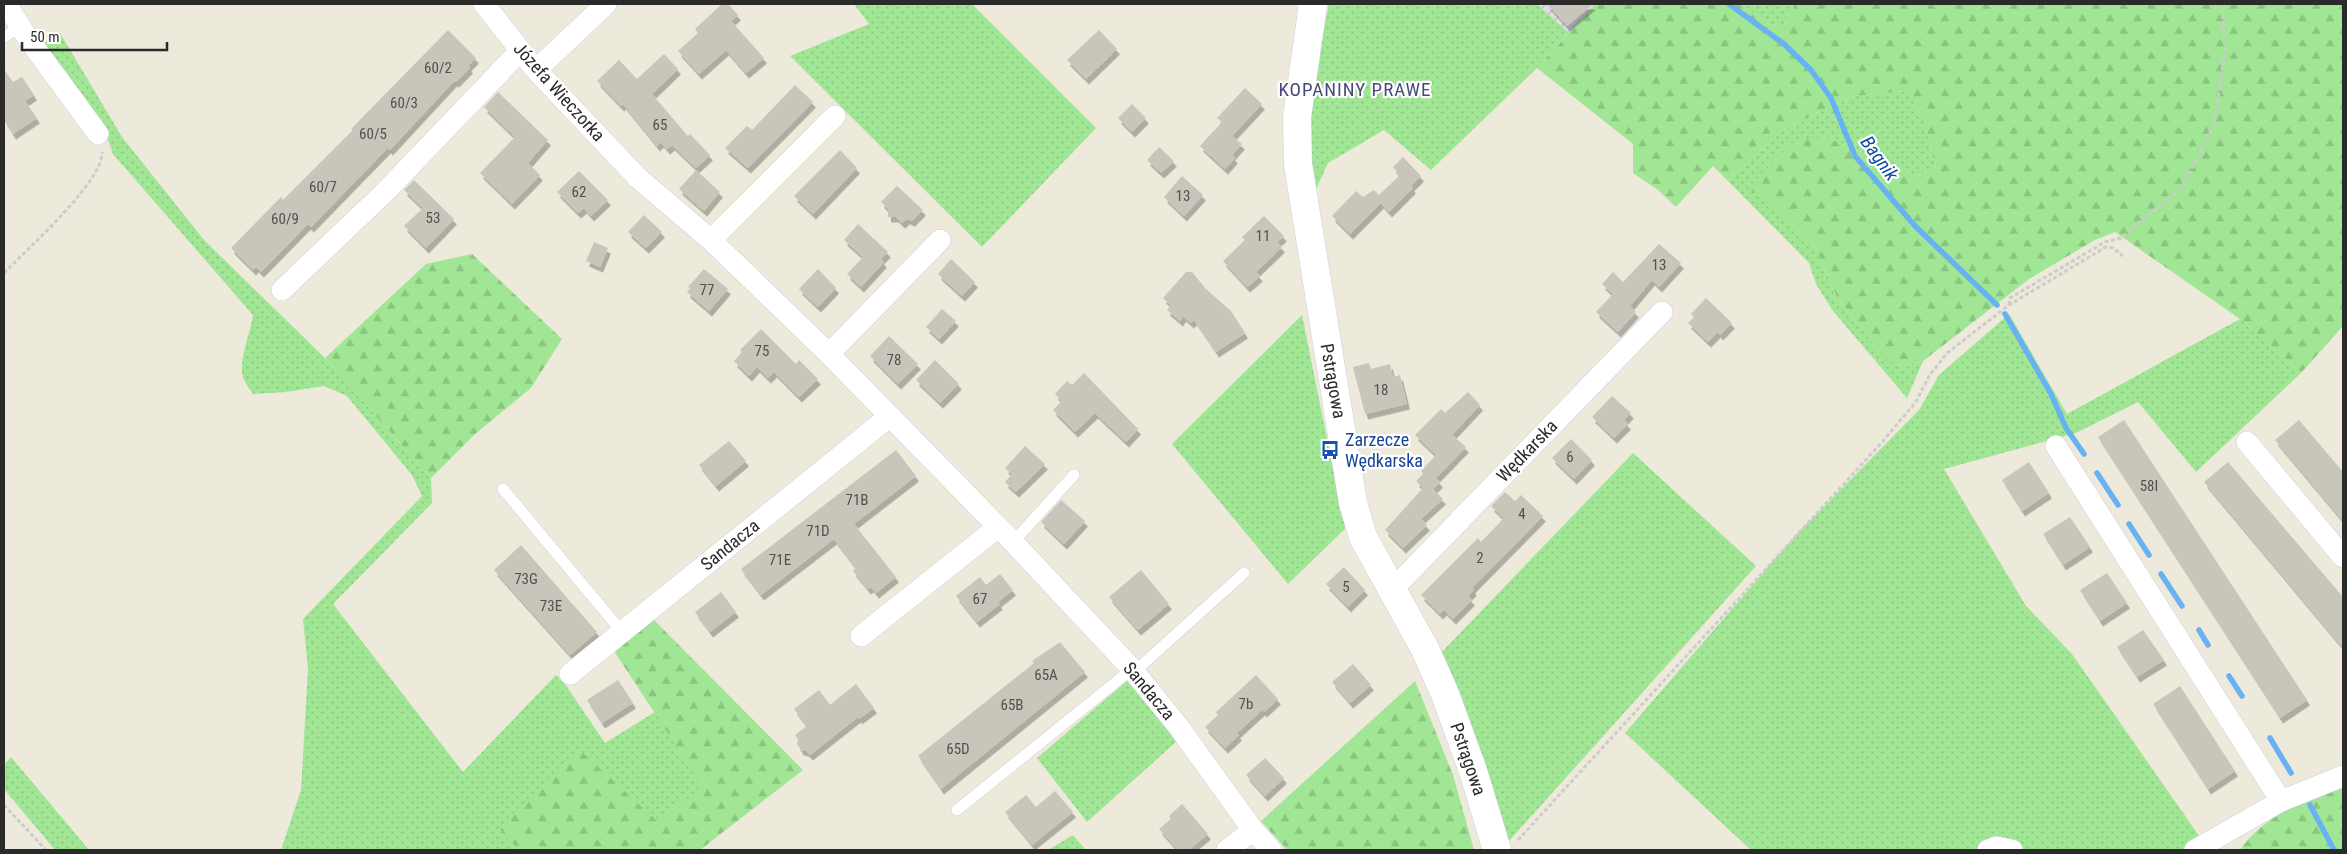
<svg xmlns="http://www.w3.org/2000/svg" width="2347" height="854" viewBox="0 0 2347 854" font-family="'Roboto Condensed',sans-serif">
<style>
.industrial{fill:url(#industrial-furrows)}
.grass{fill:url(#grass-dots)}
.forest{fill:url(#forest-firs)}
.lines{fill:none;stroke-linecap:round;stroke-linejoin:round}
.stream{stroke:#68b2f4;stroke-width:5.5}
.building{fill:#c8c5ba;filter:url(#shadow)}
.lane-casing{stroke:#d0d0e3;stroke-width:12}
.street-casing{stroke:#d0d0e3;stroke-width:22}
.secondary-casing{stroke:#d0d0e3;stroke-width:29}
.path{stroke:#ccc;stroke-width:3;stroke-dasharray:4 2.5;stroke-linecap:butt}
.lane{stroke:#fff;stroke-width:11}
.street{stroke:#fff;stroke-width:21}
.secondary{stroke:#fff;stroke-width:28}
.labels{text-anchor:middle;stroke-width:4.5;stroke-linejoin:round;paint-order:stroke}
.number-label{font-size:15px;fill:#52514e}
.street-label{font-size:18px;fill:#2a2a2a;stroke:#fff}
.transit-label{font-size:18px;fill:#164399;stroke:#fff;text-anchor:start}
.neighbourhood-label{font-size:19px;letter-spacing:1px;fill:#49487c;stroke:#fff}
.water-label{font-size:19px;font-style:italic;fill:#074ca0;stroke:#fff}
</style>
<defs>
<pattern id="industrial-furrows" width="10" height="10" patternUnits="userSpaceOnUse" patternTransform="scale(1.25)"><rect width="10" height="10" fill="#e0dce5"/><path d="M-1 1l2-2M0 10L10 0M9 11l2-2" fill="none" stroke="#c0bdc5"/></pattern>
<pattern id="grass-dots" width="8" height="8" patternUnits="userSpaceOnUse" patternTransform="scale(1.25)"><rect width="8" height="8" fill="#a0e694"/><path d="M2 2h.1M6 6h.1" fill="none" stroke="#8ac580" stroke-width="1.8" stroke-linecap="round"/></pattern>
<pattern id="forest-firs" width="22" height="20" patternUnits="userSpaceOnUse" patternTransform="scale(1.25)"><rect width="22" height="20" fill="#a0e694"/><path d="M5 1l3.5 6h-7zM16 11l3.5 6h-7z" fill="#8ac580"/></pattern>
<filter id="shadow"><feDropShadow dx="3" dy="5.5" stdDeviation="0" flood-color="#0004"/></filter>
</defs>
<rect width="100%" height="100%" fill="#ede9db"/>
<path class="industrial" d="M1537 4H1596L1569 33Z"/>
<path class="grass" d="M854 4H972L1096 128 982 247 790 56 869 24Z
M1329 4H1537L1569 33 1537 68 1431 170 1384 130 1328 163 1313 196 1308 109Z
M1741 4H1795L1782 28 1768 24Z
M60 33 122 137 204 240 325 358 431 478 432 503 333 604 463 772 556 675 567 687 605 743 655 712 705 788 656 820 500 828 518 850H281L301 790 308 669 303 619 422 496 412 475 347 396 324 386 286 392 253 394C250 389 244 382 243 377 238 360 251 332 253 315L113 154C102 113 68 78 43 43Z
M1907 91 1925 122 1936 169 1915 175 1824 136 1748 187 1780 213 1815 247 1838 299 1875 346 1897 366 1923 361 1907 398 1833 311 1816 284 1809 263 1728 181 1781 131 1813 115 1855 96Z
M2009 314 2067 414 2240 319 2301 373 2196 472 2138 402 2076 433 1944 469 2026 606 2072 654 2209 850H1751L1625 733 1794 537 1919 410 1939 375Z
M1302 315 1337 488 1349 525 1288 584 1172 444Z
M1633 453 1756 566 1509 841 1460 694 1439 655Z
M1127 681 1177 741 1087 822 1037 758Z
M11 757 89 850H55L4 789V765Z
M1073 835 1086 850H1048Z"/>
<path class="forest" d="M1596 4H1741L1768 24 1782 28 1795 4H2343V326L2301 373 2240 319 2115 232 2095 240 2029 279 1923 361 1896 366 1875 346 1838 299 1815 247 1780 213 1748 188 1791 143 1824 136 1915 175 1936 169 1925 122 1907 91 1855 96 1813 115 1781 131 1728 181 1713 166 1676 207 1658 190 1633 173V144L1537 68Z
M472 254 562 339 531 388 474 435 431 478 325 358 426 264Z
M653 619 803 770 700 850H518L500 829 581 751 656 820 704 788 614 651Z
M1415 681 1453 775 1474 850H1287L1261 821Z
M2343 782V850H2240C2264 816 2306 799 2343 782Z"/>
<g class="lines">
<path class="stream" d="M1729 4 1784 44 1811 70 1831 98 1855 156 1915 226 1997 305
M2005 314 2051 394 2066 428 2084 454
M2097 473 2118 505
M2129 524 2149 555
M2161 574 2182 606
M2199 630 2208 645
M2229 676 2242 696
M2270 738 2291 773
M2310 805 2334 850"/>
</g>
<path class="building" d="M722 4H728L738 15 731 21 764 58 746 73 726 50 699 74 678 51 698 33 695 29Z
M1547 4H1593L1567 26Z
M448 30 476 58 468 66 470 68 456 82 454 81 390 150 388 148 380 156 311 227 308 224 261 272 256 267 253 270 231 248 281 197 283 200 353 130 351 129Z
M1099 30 1117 49 1086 79 1067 60Z
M664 54 678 69 652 94 688 136 690 134 710 155 696 168 672 145 667 149 661 142 657 146 623 104 621 106 597 81 619 60 637 79Z
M4 69 13 82 22 77 34 95 25 101 37 118 13 134 4 120Z
M795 85 813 102 748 168 725 148 747 126 752 130Z
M1245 88 1262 104 1232 136 1242 144 1232 155 1235 158 1225 169 1200 146 1222 122 1217 118Z
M498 92 548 140 528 163 540 175 512 204 480 173 515 137 484 107Z
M1132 104 1146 118 1132 132 1118 118Z
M1159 147 1174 161 1161 173 1147 160Z
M840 150 857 168 813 214 794 196Z
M1403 157 1421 176 1411 186 1413 188 1389 212 1381 203 1350 234 1332 216 1356 191 1363 197 1374 190 1379 195 1400 175 1393 167Z
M696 170 720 192 704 211 679 189Z
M579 171 608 200 591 216 584 208 578 213 557 192Z
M1182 176 1203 195 1184 216 1164 197Z
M414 180 454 219 426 248 404 226 423 208 404 190Z
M897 186 923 210 912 221 907 219 902 223 896 217H888V209L881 202Z
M644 215 662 232 646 248 628 232Z
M1264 216 1284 236 1277 242 1282 247 1256 272 1260 276 1247 287 1223 261 1245 240 1242 237Z
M858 224 888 252 881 259 884 262 861 287 847 274 863 257 844 240Z
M594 242 608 248 600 267 586 261Z
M1659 244 1681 263 1659 287 1652 280 1630 306 1636 312 1618 332 1596 312 1613 294 1602 284 1613 272 1623 282Z
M951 259 975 282 962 296 938 274Z
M704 269 728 289 709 311 687 292 690 288 688 287Z
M818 269 836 288 818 307 799 289Z
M1186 272H1192L1206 289 1231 311 1245 333 1216 352 1194 320 1191 323 1183 316 1180 321 1167 310 1171 305 1163 298Z
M1706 298 1732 323 1720 335 1718 332 1708 342 1688 323 1694 317 1691 314Z
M942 309 956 321 939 339 926 327Z
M761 329 796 364 799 360 818 379 799 397 774 372 768 378 757 367 749 376 734 361 742 352 740 350Z
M889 336 918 364 898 384 870 356Z
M935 360 959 384 940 403 916 380Z
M1369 363 1371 369 1390 364 1393 377 1400 375 1407 404 1365 414 1353 367Z
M1084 373 1138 429 1126 442 1095 413 1075 432 1053 410 1062 401 1055 394 1067 381 1072 385Z
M1468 392 1480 405 1452 435 1466 447 1436 478 1440 482 1433 489 1443 499 1421 519 1427 525 1403 548 1385 530 1423 488 1416 481 1423 474 1421 471 1436 455 1415 435 1441 409 1445 413Z
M1612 396 1631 413 1624 420 1628 424 1614 438 1592 417Z
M2124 420 2307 700 2280 718 2098 437Z
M2299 420 2343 472V521L2275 440Z
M1571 439 1592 460 1574 479 1552 458Z
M729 441 746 461 716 486 699 465Z
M1025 446 1045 464 1016 492 1005 482 1012 474 1005 468Z
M896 450 916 476 854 524 896 577 876 593 871 587 868 589 853 571 856 568 834 539 761 595 741 569Z
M2029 462 2049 493 2022 511 2002 480Z
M2228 462 2343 597V648L2204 482Z
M1505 492 1515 501 1521 495 1543 516 1472 588 1474 590 1468 596 1472 600 1453 619 1444 610 1440 614 1421 595 1478 538 1481 542 1504 518 1491 506Z
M1061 500 1085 521 1064 544 1041 522Z
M2070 517 2090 547 2063 565 2043 534Z
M521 545 597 632 570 655 494 570Z
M1344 567 1365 590 1348 607 1326 584Z
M1141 570 1169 604 1138 630 1109 597Z
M2107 573 2127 603 2100 621 2080 590Z
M1000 574 1013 590 998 602 1000 604 977 622 956 596 980 577 986 585Z
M721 592 736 612 710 632 695 612Z
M2143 630 2164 660 2137 677 2117 647Z
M1060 642 1085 672 941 789 918 756 1034 663 1032 661Z
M1353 664 1371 685 1350 703 1332 682Z
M1256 675 1278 699 1264 712 1262 710 1237 733 1239 735 1225 748 1205 727 1218 715 1216 712Z
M618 680 633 703 602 723 587 700Z
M856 684 874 708 859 719 858 717 810 755 806 751 801 750 797 744 798 739 795 735 807 726 794 709 819 690 830 705Z
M2180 686 2235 771 2208 789 2153 704Z
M1265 758 1284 778 1265 796 1246 775Z
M1055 791 1073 812 1032 845 1005 812 1026 795 1036 807Z
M1182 804 1208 834 1189 850H1178L1159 829 1171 819 1169 816Z"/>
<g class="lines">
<g class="lane-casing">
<path id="lane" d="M4 37 21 26
M503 489 622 632
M1013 542 1074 475
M1134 672 1244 573
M957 810 1132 669"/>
</g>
<g class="street-casing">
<path id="street" d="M6 4 29 40 98 134
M484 4 536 70 638 178 711 240 829 354 1013 542 1132 669 1178 726 1253 830 1271 850
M536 70 606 4
M711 240 835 116
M282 290 385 192 520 51
M829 354 940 240
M2247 442 2343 557
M2056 446 2281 801
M1392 590 1662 312
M861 636 998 527
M570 674 890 416
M1227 850 1253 830
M1988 850 1996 847 2012 850
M2195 850 2281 801 2343 776"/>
</g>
<g class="secondary-casing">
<path id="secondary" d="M1313 4 1297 117 1298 164 1353 503 1363 537 1425 649 1445 694 1473 771 1497 850"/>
</g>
<path class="path" d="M4 273C26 250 104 181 102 152
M2009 305 2010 298 2105 242 2121 238 2182 187 2214 125 2225 51 2222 4
M4 805 46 850
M1518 840 1883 441 1916 402 1929 376 1947 353 2009 305 2106 247 2113 248 2123 256"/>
<use href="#lane" class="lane"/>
<use href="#street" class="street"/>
<use href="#secondary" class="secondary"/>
</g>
<defs>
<g id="bus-bare" transform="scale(1.5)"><path d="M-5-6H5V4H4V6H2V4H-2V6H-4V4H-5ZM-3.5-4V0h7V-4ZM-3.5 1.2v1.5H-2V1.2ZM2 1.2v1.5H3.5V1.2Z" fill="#1a4fb4" stroke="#fff" stroke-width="2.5" paint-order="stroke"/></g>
</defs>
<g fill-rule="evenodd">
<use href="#bus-bare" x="1330" y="450"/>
</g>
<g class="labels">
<g class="number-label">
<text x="438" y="73">60/2</text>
<text x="404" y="108">60/3</text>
<text x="660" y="130">65</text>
<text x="373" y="139">60/5</text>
<text x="323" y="192">60/7</text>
<text x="579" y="197">62</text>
<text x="1183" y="201">13</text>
<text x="433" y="223">53</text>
<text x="285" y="224">60/9</text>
<text x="1263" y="241">11</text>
<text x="1659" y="270">13</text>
<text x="707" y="295">77</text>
<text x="762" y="356">75</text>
<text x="894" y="365">78</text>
<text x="1381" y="395">18</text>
<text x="1570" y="462">6</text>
<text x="2149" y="491">58I</text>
<text x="857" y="505">71B</text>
<text x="1522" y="519">4</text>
<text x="818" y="536">71D</text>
<text x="1480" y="563">2</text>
<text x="780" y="565">71E</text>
<text x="526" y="584">73G</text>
<text x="1346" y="592">5</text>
<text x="980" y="604">67</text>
<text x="551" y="611">73E</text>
<text x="1046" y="680">65A</text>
<text x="1246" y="709">7b</text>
<text x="1012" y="710">65B</text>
<text x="958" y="754">65D</text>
</g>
<g class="street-label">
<text transform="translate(559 92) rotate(48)" y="6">Józefa Wieczorka</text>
<text transform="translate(1333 381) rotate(80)" y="6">Pstrągowa</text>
<text transform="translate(1527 451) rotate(-46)" y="6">Wędkarska</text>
<text transform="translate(730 545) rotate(-39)" y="6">Sandacza</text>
<text transform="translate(1149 691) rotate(50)" y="6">Sandacza</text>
<text transform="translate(1468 759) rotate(71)" y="6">Pstrągowa</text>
</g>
<g class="transit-label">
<text x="1345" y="446">Zarzecze<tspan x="1345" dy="21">Wędkarska</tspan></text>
</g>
<g class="neighbourhood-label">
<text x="1355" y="96">KOPANINY PRAWE</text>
</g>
<g class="water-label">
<text transform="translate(1880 158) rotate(54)" y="7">Bagnik</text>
</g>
</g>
<rect width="2347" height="854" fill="none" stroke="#2a2a2a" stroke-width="10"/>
<path d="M22 42v8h145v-8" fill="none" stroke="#2a2a2a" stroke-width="2.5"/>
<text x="30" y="42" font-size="15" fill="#2a2a2a" stroke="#ffffff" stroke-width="4" paint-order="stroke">50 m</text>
</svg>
